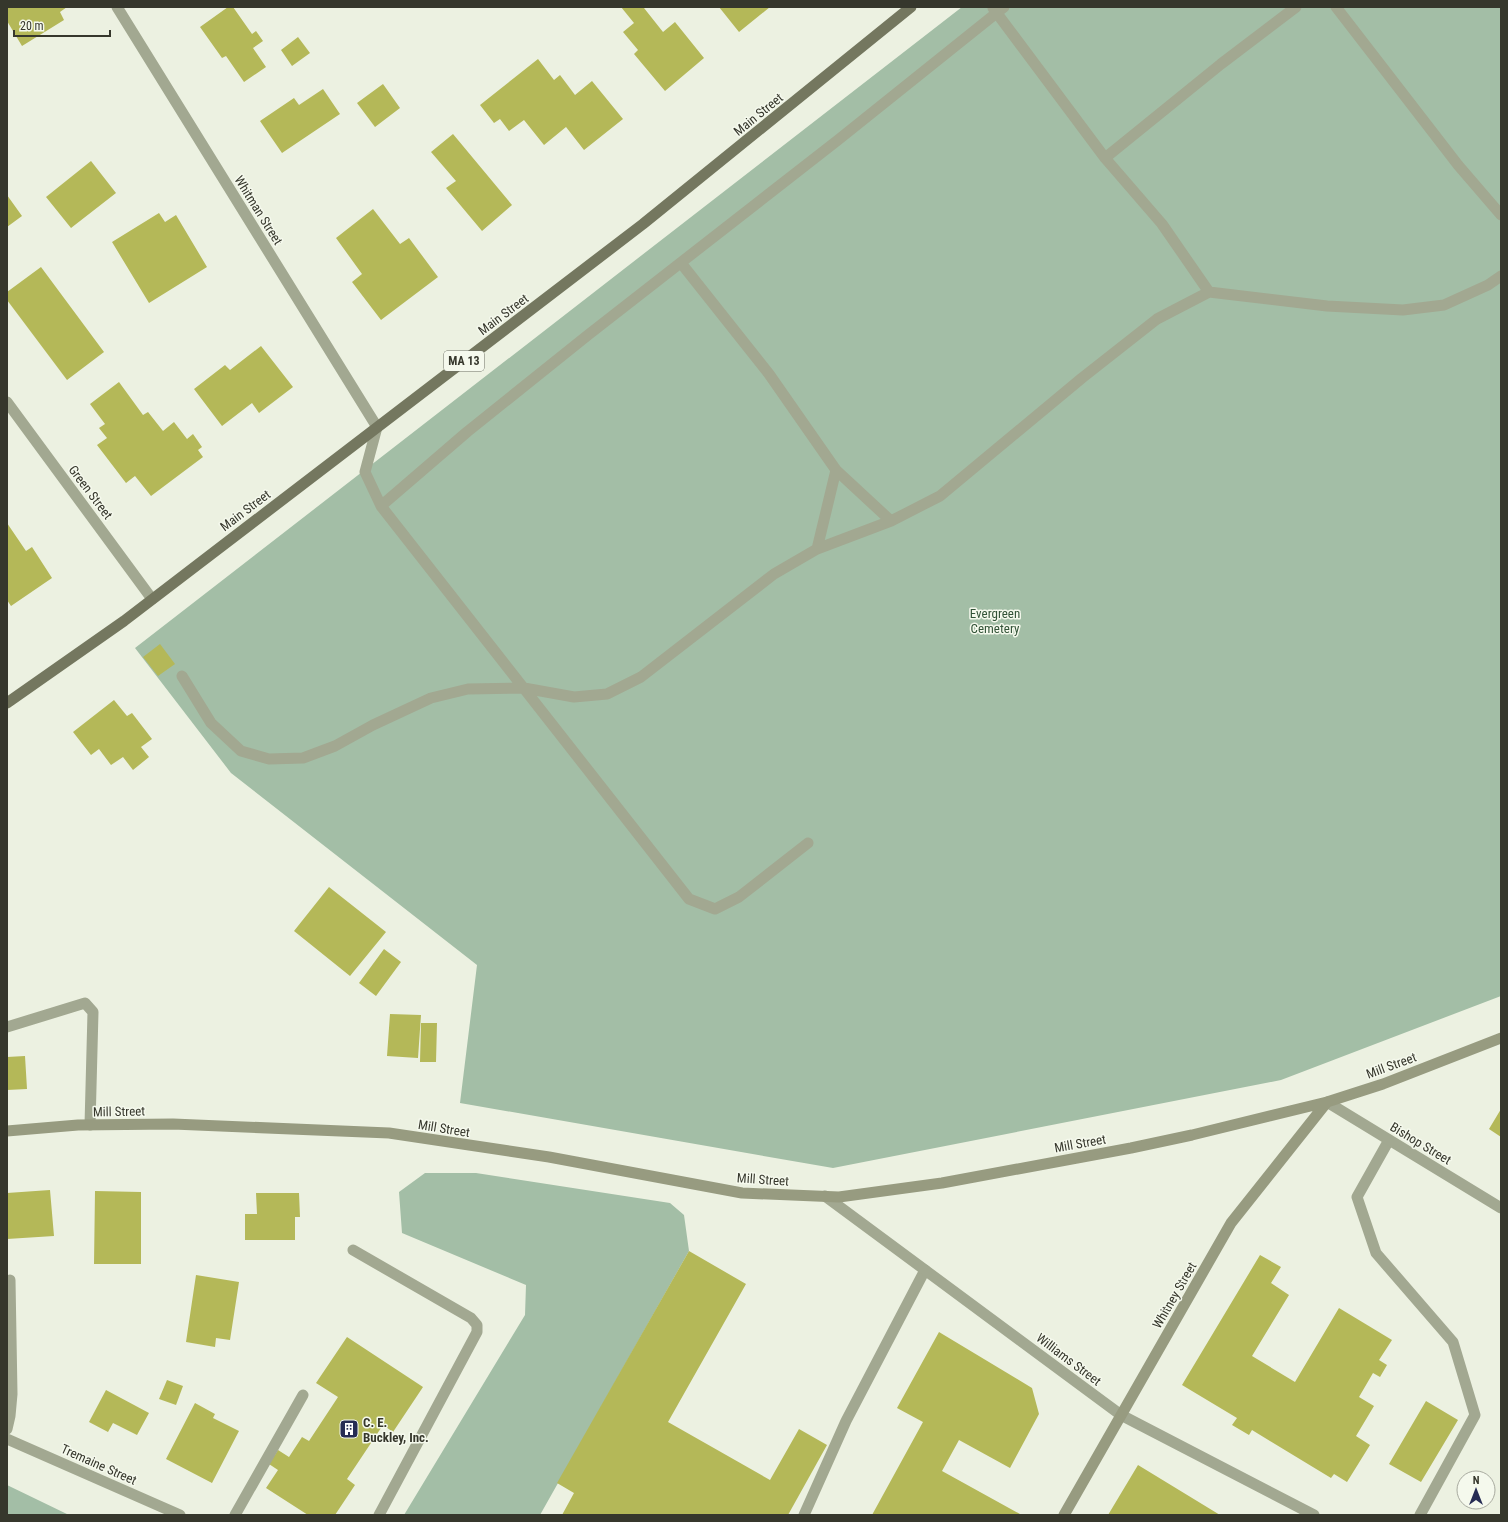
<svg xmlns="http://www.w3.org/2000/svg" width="1508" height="1522" viewBox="0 0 1508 1522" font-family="'Roboto Condensed',sans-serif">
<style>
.green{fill:#a3bea6}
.building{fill:#b4b858}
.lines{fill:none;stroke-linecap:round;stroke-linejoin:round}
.service{stroke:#a2a891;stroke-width:11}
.minor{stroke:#a2a891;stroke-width:11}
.secondary{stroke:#979b80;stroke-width:11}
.primary{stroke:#74775f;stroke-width:11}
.labels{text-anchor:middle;stroke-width:3;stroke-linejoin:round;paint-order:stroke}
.shield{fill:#f5f9ed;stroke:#6f7166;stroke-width:1}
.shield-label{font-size:12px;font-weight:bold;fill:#36372c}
.street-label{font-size:13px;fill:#36372c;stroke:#f5f9ed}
.park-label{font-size:13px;fill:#325337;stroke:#f5f9ed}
.poi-label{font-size:13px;font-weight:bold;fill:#36372c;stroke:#f5f9ed;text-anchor:start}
</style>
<rect width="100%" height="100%" fill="#ecf1e1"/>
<path class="green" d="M962 7H1501V996L1281 1080 833 1168 460 1103 477 965 231 773 135 648Z
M425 1173H476L670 1203 684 1215 689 1251 540 1515H404L525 1315 526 1285 402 1233 399 1192Z
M7 1485 69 1515H7Z"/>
<path class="building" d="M7 7H67L60 12 64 20 22 46 7 21Z
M228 7H233L252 34 256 31 263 41 253 48 266 67 244 82 226 56 222 58 200 27Z
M621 7H646L644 8 663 32 675 22 704 58 665 91 634 54 638 50 623 32 634 23Z
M719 7H770L739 32Z
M298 37 310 53 292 66 281 50Z
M538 59 554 80 560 75 575 95 592 81 623 119 584 150 566 127 544 145 524 120 509 131 500 119 494 123 480 105Z
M383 84 400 108 375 127 357 103Z
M323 89 340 114 282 153 260 121 294 98 299 105Z
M453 134 512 205 482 231 446 188 456 181 431 152Z
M91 161 116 193 71 228 46 197Z
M7 195 22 216 7 227Z
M373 209 400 244 409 238 438 277 381 320 352 282 362 274 336 238Z
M159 213 165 222 176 215 207 267 149 303 112 242Z
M41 267 104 352 67 380 7 300V292Z
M261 346 293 387 259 413 252 403 222 426 194 389 225 365 230 370Z
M119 382 143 415 148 412 163 431 174 422 187 439 193 434 202 447 198 450 203 457 151 496 135 476 126 483 97 445 107 438 99 428 105 424 90 404Z
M7 523 26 551 32 547 52 578 11 606 7 600Z
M160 644 175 664 158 676 143 657Z
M114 700 127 716 132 713 152 739 141 747 149 757 133 770 123 757 111 765 99 749 91 755 73 732Z
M329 887 386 932 350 976 294 931Z
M384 949 401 962 376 996 359 983Z
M390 1014 421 1015 418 1058 387 1056Z
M421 1023H437L436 1062H420Z
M25 1056 27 1089 7 1090V1057Z
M1501 1109V1137L1489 1129Z
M50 1190 54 1236 7 1239V1193Z
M95 1191 141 1192V1264H94Z
M256 1193H299L300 1217H295V1240H245V1214H257Z
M689 1251 746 1284 668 1422 770 1480 799 1429 827 1445 788 1515H562L574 1493 557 1483Z
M1260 1255 1281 1267 1271 1283 1289 1295 1252 1356 1295 1382 1339 1308 1392 1340 1379 1360 1387 1365 1380 1377 1373 1373 1359 1397 1374 1406 1356 1436 1370 1445 1347 1482 1334 1474 1331 1478 1252 1430 1249 1435 1232 1425 1237 1418 1182 1385Z
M196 1275 239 1282 230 1340 216 1338 215 1347 186 1342Z
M939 1332 1032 1388 1039 1414 1010 1468 959 1440 942 1471 1020 1514 1019 1515H872L923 1422 897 1408Z
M347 1337 423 1387 393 1432 383 1425 347 1479 355 1485 335 1515H308L266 1488 278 1470 269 1464 278 1450 289 1457 302 1437 309 1441 338 1397 316 1383Z
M167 1380 183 1386 176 1405 159 1399Z
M106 1390 149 1413 137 1435 113 1423 108 1432 89 1422Z
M1426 1401 1458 1420 1421 1482 1389 1464Z
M195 1403 215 1414 213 1418 239 1431 212 1483 166 1459Z
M1138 1465 1220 1515H1108Z"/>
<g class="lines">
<path class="service" d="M1336 7 1458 165 1501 215
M993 8 1105 158 1162 224 1209 292 1327 306 1403 310 1444 305 1488 285 1501 276
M1105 158 1221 64 1296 7
M681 263 769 374 836 470 817 549
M377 427 365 472 381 506 689 899 715 909 739 897 808 843
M836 470 891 521
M381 506 467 432 588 335 838 140 1004 7
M182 676 211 723 241 751 269 759 303 758 335 746 373 725 431 698 468 689 524 688 574 697 607 694 641 677 774 574 817 549 891 521 940 496 1082 378 1157 319 1209 292
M7 1027 85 1003 93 1012 90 1125
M1389 1140 1357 1197 1376 1253 1453 1342 1475 1415 1420 1515
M353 1250 471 1318 477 1325V1332L379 1515
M7 1429 10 1416 12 1394 10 1280
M235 1515 303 1395
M804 1515 846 1421 925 1270"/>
<path class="minor" d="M117 7 377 427
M7 402 152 599
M1327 1102 1501 1208
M825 1196 1121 1415 1314 1515
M7 1439 180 1515"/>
<path class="secondary" d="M7 1131 78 1125 173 1124 389 1133 549 1157 742 1193 839 1197 942 1183 1131 1148 1192 1135 1327 1102 1383 1084 1501 1038
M1064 1515 1231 1223 1327 1102"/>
<path class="primary" d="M7 703 124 621 643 224 911 7"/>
</g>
<defs>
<g id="building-square" transform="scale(1)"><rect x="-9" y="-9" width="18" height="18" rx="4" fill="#262c54" stroke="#f5f9ed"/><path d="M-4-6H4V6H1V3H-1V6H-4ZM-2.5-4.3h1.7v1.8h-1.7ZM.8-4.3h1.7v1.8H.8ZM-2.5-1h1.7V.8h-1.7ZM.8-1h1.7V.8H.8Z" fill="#fff"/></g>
</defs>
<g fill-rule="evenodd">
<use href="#building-square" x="349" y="1429"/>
</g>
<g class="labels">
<rect class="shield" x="444" y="351" width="40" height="20" rx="3"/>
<g class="shield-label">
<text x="464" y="365">MA 13</text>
</g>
<g class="street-label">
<text transform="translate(758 114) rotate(-39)" y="5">Main Street</text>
<text transform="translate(259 210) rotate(58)" y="5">Whitman Street</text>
<text transform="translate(503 314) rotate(-37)" y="5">Main Street</text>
<text transform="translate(91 492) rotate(53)" y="5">Green Street</text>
<text transform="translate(245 510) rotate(-37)" y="5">Main Street</text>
<text transform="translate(1391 1065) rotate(-20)" y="5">Mill Street</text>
<text transform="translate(119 1111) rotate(-1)" y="5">Mill Street</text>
<text transform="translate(444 1128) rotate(9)" y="5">Mill Street</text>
<text transform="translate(1080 1143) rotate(-10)" y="5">Mill Street</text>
<text transform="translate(1421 1143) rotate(31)" y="5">Bishop Street</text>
<text transform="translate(763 1179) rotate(4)" y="5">Mill Street</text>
<text transform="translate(1174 1295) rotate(-60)" y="5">Whitney Street</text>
<text transform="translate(1069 1359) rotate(37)" y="5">Williams Street</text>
<text transform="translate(99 1464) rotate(24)" y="5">Tremaine Street</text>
</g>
<g class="park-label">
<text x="995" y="618">Evergreen<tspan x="995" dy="15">Cemetery</tspan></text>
</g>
<g class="poi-label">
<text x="363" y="1427">C. E.<tspan x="363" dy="15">Buckley, Inc.</tspan></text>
</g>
</g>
<rect width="1508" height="1522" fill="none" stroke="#36372c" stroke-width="16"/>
<g transform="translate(1476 1490)"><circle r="19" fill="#f5f9ed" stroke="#a9aba0"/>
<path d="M0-3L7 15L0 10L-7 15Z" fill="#262c54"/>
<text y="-6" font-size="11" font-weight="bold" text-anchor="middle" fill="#36372c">N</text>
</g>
<path d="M14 30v6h96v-6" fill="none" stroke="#36372c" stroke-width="2"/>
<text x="20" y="30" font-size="12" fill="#36372c" stroke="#f5f9ed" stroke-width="3" paint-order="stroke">20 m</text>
</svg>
